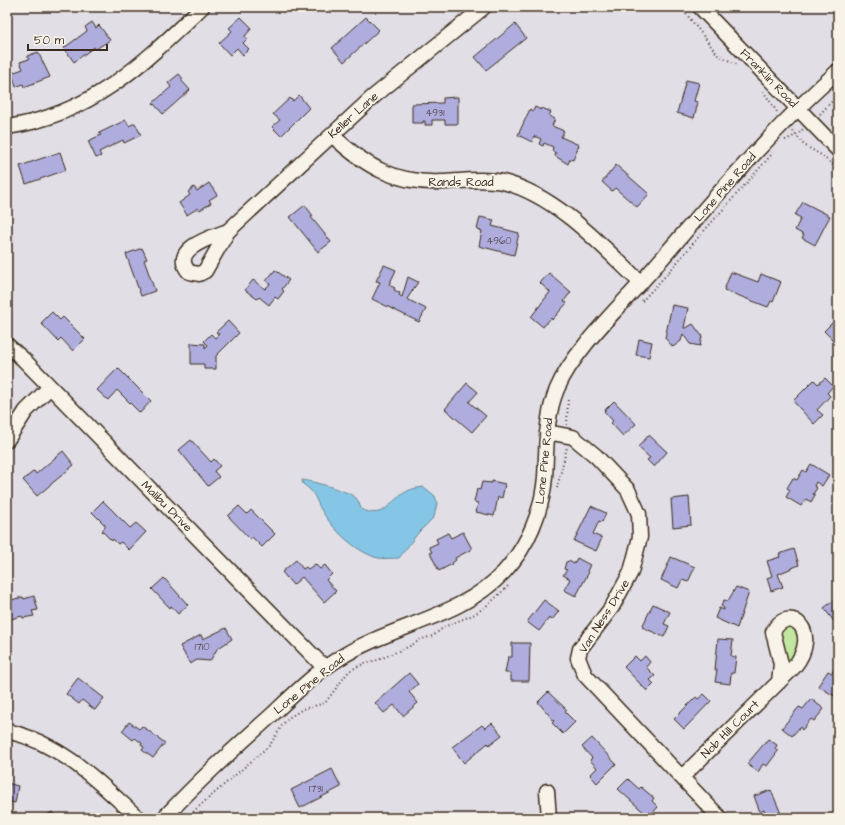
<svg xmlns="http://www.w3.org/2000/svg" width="845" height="825" viewBox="0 0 845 825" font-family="'Architects Daughter',sans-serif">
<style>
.green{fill:#c2e7a1;stroke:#7e8860}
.water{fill:#85c6e6;stroke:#678896}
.building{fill:#aeadde;stroke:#3b2a1e}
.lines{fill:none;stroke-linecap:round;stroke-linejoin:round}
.minor-casing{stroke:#3b2a1e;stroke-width:17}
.path{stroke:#3b2a1e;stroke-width:2;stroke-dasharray:1 3;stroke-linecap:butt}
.minor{stroke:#f7f3e8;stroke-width:14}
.labels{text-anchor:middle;stroke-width:3.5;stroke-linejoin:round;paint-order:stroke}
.number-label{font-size:10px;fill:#584b4e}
.street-label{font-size:12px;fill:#3b2a1e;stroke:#f7f3e8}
</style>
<rect width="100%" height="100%" fill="#e1dee5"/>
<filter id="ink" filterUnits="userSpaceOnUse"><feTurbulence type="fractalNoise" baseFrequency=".025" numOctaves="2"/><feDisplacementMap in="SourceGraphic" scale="8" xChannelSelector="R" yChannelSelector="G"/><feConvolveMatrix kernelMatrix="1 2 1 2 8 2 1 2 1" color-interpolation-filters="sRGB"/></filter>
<g filter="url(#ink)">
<path class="green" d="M788 625 796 630 799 646 789 663 787 662 779 633Z"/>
<path class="water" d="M302 480C312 481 349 491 356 498 358 500 360 505 361 509 386 521 388 500 408 491 412 488 419 488 424 487L435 496 437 503 434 517 418 533 399 558C390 558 380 560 372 556 352 548 333 529 322 511 314 498 317 494 303 484Z"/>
<path class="building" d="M138 7H153L149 10 147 8 143 12Z
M241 17 252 28 245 36 247 39 243 43 249 49 243 55 237 48 230 55 219 43 232 31 229 28Z
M366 17 379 30 344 62 332 48Z
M92 22 96 28 99 25 110 40 96 49 94 47 74 62 64 48 87 31 85 27Z
M515 24 526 38 486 70 475 57Z
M38 52 50 77 24 87 23 84 16 87 12 73 23 69 20 62 29 59 27 56Z
M179 74 183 79 181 80 190 90 163 114 153 103 171 87 168 83Z
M686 80 699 83 694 101 698 102 694 118 677 113Z
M299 95 309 108 281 136 272 127 280 120 273 114 290 98 293 101Z
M458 97V124H445V120H432V125H425V121H423V123H412V104L443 103V98Z
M535 107 541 110 542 108 551 112 549 116 555 119 552 126 564 131 561 137 579 145 573 160 570 159 568 164 555 156 556 153 552 151 553 147 544 143 543 146 539 144 541 139 534 136 532 142 518 135 530 109 533 111Z
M126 120 129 126 135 123 141 135 124 143 123 140 99 152 101 156 96 158 88 141 101 135 99 133Z
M60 152 66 170 26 184 20 166Z
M616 165 649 194 637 207 615 188 612 191 602 182Z
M209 183 217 195 209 200 211 203 200 210 198 208 187 215 179 203 190 195 188 192 194 187 197 191Z
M803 202 830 216 815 245 802 238 804 235 795 230 801 218 795 215Z
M305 205 313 216 311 217 331 242 318 252 290 217Z
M480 217 494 220 492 226 519 233 514 255 479 246 482 231 477 230Z
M142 248 147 259 144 260 155 291 141 296 126 254Z
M384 265 396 270 389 285 395 288 394 290 400 293 399 295 402 297 408 277 418 282 407 299 426 309 419 322 372 299 380 282 376 281Z
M275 270 289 280 282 289 284 291 278 299 275 297 269 305 259 297 257 299 245 290 253 280 265 289 270 284 266 281Z
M731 272 758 282 761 274 781 282 773 302 771 301 768 307 724 290Z
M549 273 571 292 564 301 567 303 552 320 551 318 543 327 531 317 550 292 540 283Z
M672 305 688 308 684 328H686L693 324 702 336 700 346 690 344 683 334 681 341 673 347 665 338Z
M52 312 60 320 63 317 85 339 73 351 61 338 58 341 41 323Z
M835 320 838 323V345L824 331Z
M228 321 239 333 216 356V369H204V364H191V343L205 344V348L208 345 204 341 211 334 215 338 219 334 216 332Z
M639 339 652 342 649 357 636 355Z
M118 368 151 401 140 413 117 390 108 400 97 390Z
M825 378 833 386 827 393 830 396 817 410 823 415 814 424 793 401 814 380 818 384Z
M467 383 478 392 469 402 486 416 472 432 445 409Z
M614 401 636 424 623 436 611 423 613 421 604 411Z
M649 435 667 452 654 467 647 460 650 458 638 447Z
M191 440 211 462 214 459 220 466 214 471 219 477 208 486 179 450Z
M63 451 74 465 37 496 23 480 34 471 36 474Z
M811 464 829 475 822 486 816 482 814 486 817 488 813 494 815 495 811 502 806 499 801 506 786 497 790 490 787 488 793 478 797 480 803 470 806 472Z
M492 481 505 484 502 498 498 497 494 516 476 512 478 503 474 502 477 489 480 490 482 482 492 483Z
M689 497 691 525 673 527 671 499Z
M103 501 130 528 136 523 146 532 129 550 121 542 118 544 113 539 112 541 102 531 105 527V525L92 512Z
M239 506 247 514 251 510 275 534 262 547 252 537 250 539 228 516Z
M591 506 606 513 602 522 599 521 593 534 602 538 596 551 574 541Z
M463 532 472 549 455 558 456 560 452 563V564L439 571 430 553 432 552 429 547 438 543 436 539 448 533 451 538Z
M794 549 799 565 778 574 783 587 771 591 767 578 772 576 767 561 780 557 779 554Z
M671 557 695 567 688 582 682 580 678 588 661 580Z
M577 558 590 565 587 571 589 572 576 596 564 590 570 579 563 575 567 570 564 569 566 562 569 561 574 564Z
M296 560 303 569 306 567 308 569 315 564 320 569 325 565 332 574 326 580 336 591 324 602 302 577 293 585 282 572Z
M164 578 188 605 178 614 171 606 170 608 152 589Z
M736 587 749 592 737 628 715 618 719 608 724 610V608L721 606 724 600 728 601Z
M34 596 38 610 32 611 34 616 23 618 22 616 7 620V601L23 597 24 599Z
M838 597V627L824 608Z
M544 600 559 611 552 620 549 618 539 631 527 622Z
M653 604 670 612 664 624 669 626 664 637 642 627Z
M226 628 232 639 217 649 210 661 197 660 190 664 180 646 201 635 203 639Z
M718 639 733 640 731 656 736 657 734 673H731L730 684 715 682 717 670H715Z
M512 643H530L529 681H511V673H505L508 657H512Z
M635 656 640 661 645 656 650 662 646 667 655 676 650 680 654 684 647 691 624 667Z
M838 662V693L836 697 818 686 828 671 832 673Z
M409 673 418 684 409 692 418 703 403 716 394 705 384 713 375 703Z
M78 678 104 698 95 710 82 700 79 704 66 694Z
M548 692 567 710 565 712 575 722 563 734 552 723 554 721 538 702Z
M704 694 711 701 684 729 674 719 696 697 698 699Z
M811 699 824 709 814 721 811 719 802 730 800 727 792 736 782 728 799 707 803 709Z
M129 722 139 729 142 726 165 743 153 758 142 750 144 747 141 745 142 743 135 738 133 740 122 731Z
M492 723 502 735 489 745 488 743 464 763 452 747 482 725 485 728Z
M592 738 616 764 597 783 590 775 597 768 590 760 592 758 582 747Z
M768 739 777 745 775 749 778 751 767 766 763 764 758 772 747 764Z
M332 769 341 787 300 808 291 790Z
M628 779 639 789 641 787 654 798 652 801 658 807 649 817 618 789Z
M7 783 18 786 15 803 7 801Z
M771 790 782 816 776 818H767L764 810 760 812 754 796Z
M52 812 56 818H42Z"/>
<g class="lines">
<g class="minor-casing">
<path id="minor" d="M700 7 838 150
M7 127C91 115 144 63 202 7
M332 135C365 166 395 184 442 182 462 181 483 178 503 182 556 195 602 246 641 283
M228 231C212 237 169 249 189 272L199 274 205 271 228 231 373 97 484 7
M7 345 23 359 325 668
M547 432 573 437 596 456 628 490 639 514 640 537 631 572 612 607 580 649 578 658 585 675 720 818
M7 440 26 411 50 387
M7 731C61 743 99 782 138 818
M682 777 794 667C823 631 788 602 773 632L781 664 779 682
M547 791 549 818
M164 818C198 781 236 747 274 713 294 694 314 674 338 659 390 625 460 619 504 572 528 546 542 512 545 477 547 447 545 418 557 389 573 351 617 310 645 278 707 207 767 134 838 71"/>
</g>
<path class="path" d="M681 7 718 55 738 65
M763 91 777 112
M820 114 838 95
M793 131 804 145 821 155 838 169
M785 140 797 135 803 129
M704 231 773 153
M642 301 669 272 701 234
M567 425 568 397
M557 488 567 447
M188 818 195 810 270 745 283 724 290 717 303 709 325 703 349 671 365 663 378 660 410 646 422 639 433 636 444 627 475 614 489 604 509 585"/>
<use href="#minor" class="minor"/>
</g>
</g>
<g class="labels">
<g class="number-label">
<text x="435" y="116">4931</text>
<text x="499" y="244">4960</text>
<text x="202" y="650">1710</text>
<text x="316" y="792">1731</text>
</g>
<g class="street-label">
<text transform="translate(769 78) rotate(46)" y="4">Franklin Road</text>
<text transform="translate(353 115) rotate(-42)" y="4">Keller Lane</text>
<text x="461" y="186">Rands Road</text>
<text transform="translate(725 187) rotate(-49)" y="4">Lone Pine Road</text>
<text transform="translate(544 461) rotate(-84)" y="4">Lone Pine Road</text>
<text transform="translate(167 506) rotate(45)" y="4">Malibu Drive</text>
<text transform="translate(604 616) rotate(-58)" y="4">Van Ness Drive</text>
<text transform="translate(309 684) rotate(-39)" y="4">Lone Pine Road</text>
<text transform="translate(730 729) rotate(-45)" y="4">Nob Hill Court</text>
</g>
</g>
<rect width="845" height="825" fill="none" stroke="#f7f3e8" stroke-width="24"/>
<rect x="12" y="12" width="821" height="801" fill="none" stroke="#3b2a1e" stroke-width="1.5" filter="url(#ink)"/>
<path d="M28 44v6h79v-6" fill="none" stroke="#3b2a1e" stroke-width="2"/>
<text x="34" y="44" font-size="12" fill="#3b2a1e" stroke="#f7f3e8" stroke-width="3" paint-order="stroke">50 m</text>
</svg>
